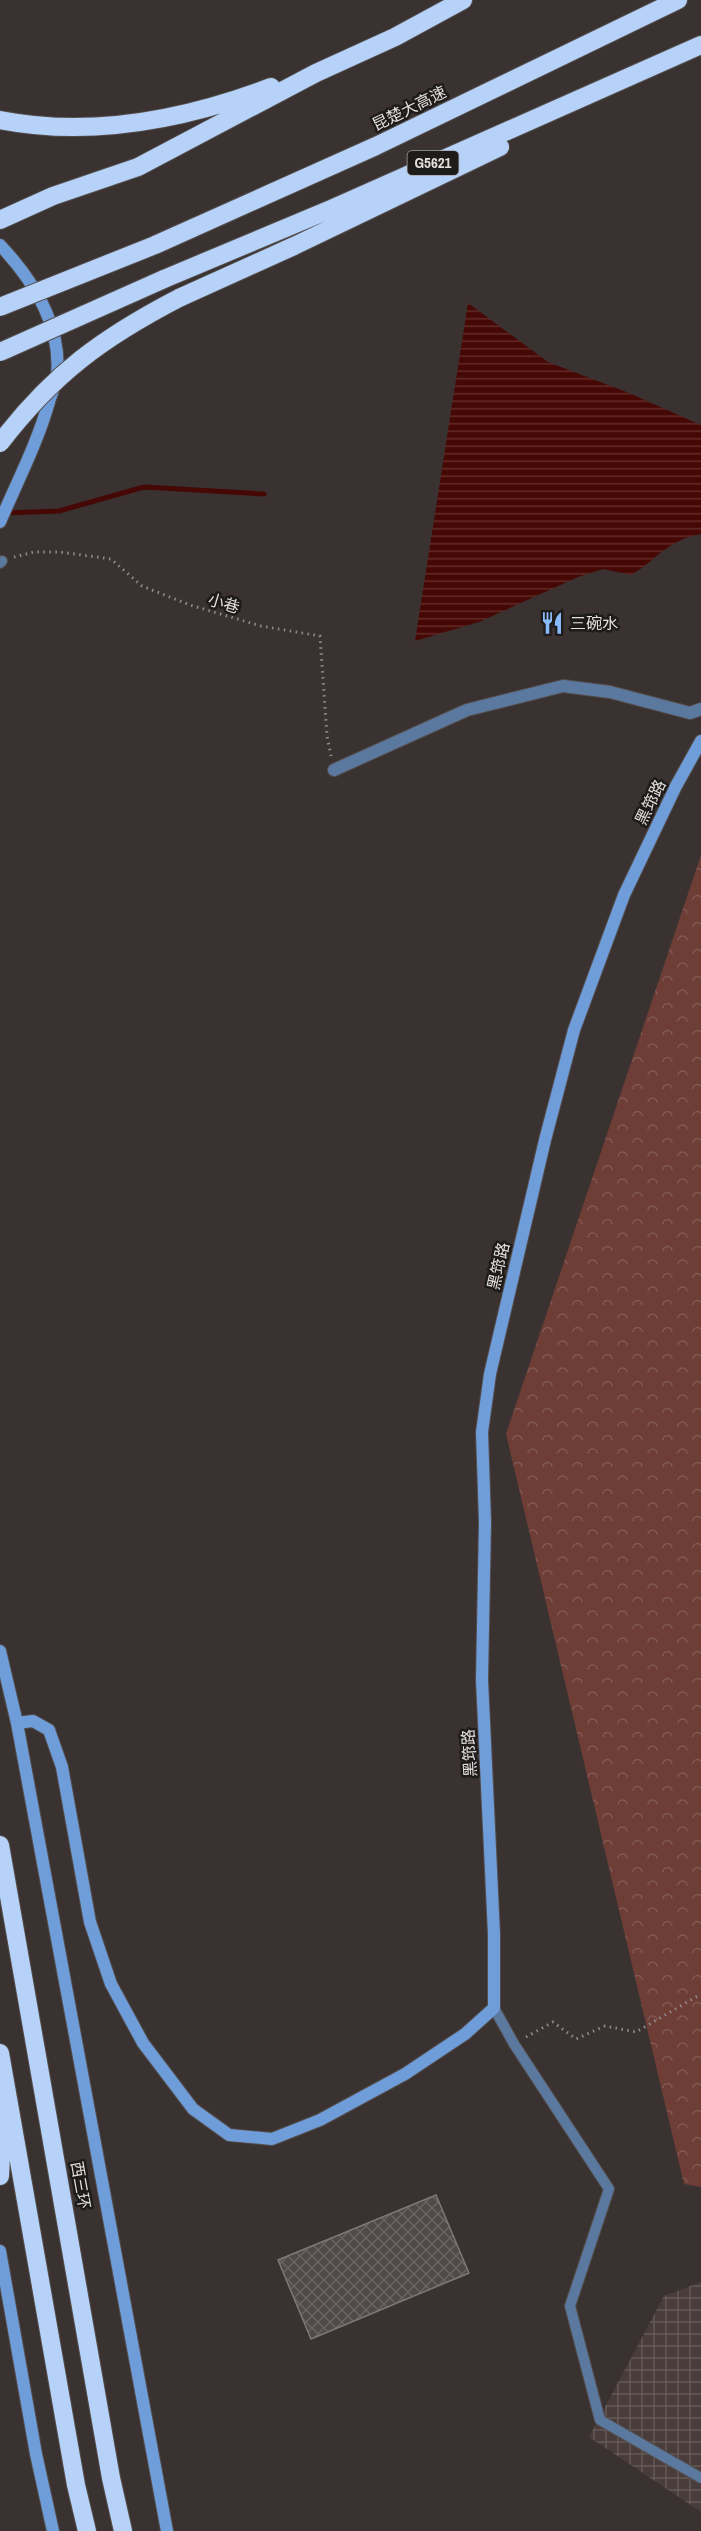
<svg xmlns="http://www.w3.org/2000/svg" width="701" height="2531" viewBox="0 0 701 2531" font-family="'Archivo Narrow','Noto Sans SC',sans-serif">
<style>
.industrial{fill:url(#industrial-grid)}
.forest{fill:url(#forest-crowns)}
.water{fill:url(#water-rules)}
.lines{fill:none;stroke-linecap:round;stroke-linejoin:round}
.stream{stroke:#460805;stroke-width:5}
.building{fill:url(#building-cross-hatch);stroke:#807877;stroke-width:1.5}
.lane-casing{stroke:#544e4d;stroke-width:12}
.street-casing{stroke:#544e4d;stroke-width:14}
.secondary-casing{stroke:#544e4d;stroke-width:14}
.highway-casing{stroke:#544e4d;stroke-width:20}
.path{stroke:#918c8b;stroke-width:3;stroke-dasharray:1.5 4.5;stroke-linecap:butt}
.lane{stroke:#5b789e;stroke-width:10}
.street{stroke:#5b789e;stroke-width:12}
.secondary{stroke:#6f9dda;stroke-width:12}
.highway{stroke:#b6d2f8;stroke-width:18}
.highway-bridge-casing{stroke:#544e4d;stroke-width:20;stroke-linecap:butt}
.highway-bridge{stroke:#b6d2f8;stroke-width:18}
.labels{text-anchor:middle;stroke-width:5;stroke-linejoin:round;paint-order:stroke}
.shield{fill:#1e1b1b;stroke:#a8a4a4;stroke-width:1.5}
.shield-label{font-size:15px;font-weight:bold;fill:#e3dfde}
.street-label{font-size:16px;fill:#e3dfde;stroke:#1e1b1b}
.poi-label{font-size:16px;fill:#e3dfde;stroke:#1e1b1b;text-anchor:start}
</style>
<defs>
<pattern id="industrial-grid" width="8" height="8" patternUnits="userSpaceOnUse" patternTransform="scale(1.5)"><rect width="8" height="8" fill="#493d3b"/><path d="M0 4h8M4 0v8" fill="none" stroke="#635957"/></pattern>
<pattern id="forest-crowns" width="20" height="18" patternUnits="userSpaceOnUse" patternTransform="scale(1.5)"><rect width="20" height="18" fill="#6d3d36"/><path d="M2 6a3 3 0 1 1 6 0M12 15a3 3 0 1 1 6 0" fill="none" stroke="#825953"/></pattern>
<pattern id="water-rules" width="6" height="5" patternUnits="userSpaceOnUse" patternTransform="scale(1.5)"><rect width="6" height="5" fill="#460805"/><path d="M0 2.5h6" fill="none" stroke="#612c29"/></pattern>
<pattern id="building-cross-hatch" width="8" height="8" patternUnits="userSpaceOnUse" patternTransform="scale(1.5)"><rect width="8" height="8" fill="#504948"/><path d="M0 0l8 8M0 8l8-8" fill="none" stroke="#696362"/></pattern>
</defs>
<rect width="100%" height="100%" fill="#393231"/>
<path class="industrial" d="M701 2282V2512L589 2437 664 2296Z"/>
<path class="forest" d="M701 855V2187L684 2184 506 1434Z"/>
<path class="water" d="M468 303 548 362 629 393 701 425V534C667 540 658 559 631 575L603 569 578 577 479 622 415 641Z"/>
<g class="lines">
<path class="stream" d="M6 513 59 511 144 487 264 494"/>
</g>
<path class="building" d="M436 2195 469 2273 311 2339 278 2260Z"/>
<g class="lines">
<g class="lane-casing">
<path id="lane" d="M0 563 2 561
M494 2008 514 2044 609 2189 570 2306 600 2420 701 2478"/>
</g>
<g class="street-casing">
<path id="street" d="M334 770 467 710 563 686 610 692 690 713 701 709"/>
</g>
<g class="secondary-casing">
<path id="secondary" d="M0 245C33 280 62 324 57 376 56 385 51 394 49 402 37 444 17 482 0 522
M0 1651 17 1723 167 2531
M17 1723 33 1721 49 1730 62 1767 90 1922 111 1984 143 2043 193 2109 229 2135 272 2139 320 2120 405 2074 465 2034 494 2008V1934L482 1680 485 1522 482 1432 490 1374 545 1140 574 1030 624 895 676 786 701 741
M0 2251 36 2454 53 2531"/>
</g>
<g class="highway-casing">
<path id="highway" d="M0 120C92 138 184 120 271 87
M0 220 53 196 138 167 316 73 395 37 463 0
M155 245 376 146 678 0
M164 279 331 209 701 45
M179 298 294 246 500 147
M0 1845 111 2478 123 2531
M0 2053 76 2485 87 2531
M0 2176 3 2114"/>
</g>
<path class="path" d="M14 557 34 552H60L111 559 142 586 190 605 261 626 320 636 327 736 331 756
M526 2037 553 2022 576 2039 605 2026 636 2032 701 1994"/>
<use href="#lane" class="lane"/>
<use href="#street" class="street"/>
<use href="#secondary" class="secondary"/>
<use href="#highway" class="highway"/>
<g class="highway-bridge-casing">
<path id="highway-bridge" d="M0 307 155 245
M0 352 164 279
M0 443C53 374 102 338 179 298"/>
</g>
<use href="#highway-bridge" class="highway-bridge"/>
</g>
<defs>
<g id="restaurant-bare" transform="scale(1.8)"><path d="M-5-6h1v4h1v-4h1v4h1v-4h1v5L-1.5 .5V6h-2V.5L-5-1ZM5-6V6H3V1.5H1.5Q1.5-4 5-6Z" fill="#89bafc" stroke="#1e1b1b" stroke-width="2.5" paint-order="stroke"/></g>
</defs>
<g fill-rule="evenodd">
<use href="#restaurant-bare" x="552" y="623"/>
</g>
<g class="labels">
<rect class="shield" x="407.5" y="151" width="51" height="24" rx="4.5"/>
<g class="shield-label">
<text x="433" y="168">G5621</text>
</g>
<g class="street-label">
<text transform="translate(409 108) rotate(-26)" y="6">昆楚大高速</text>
<text transform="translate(224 603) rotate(17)" y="6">小巷</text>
<text transform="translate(650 802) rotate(-64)" y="6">黑筇路</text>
<text transform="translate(498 1266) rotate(-77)" y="6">黑筇路</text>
<text transform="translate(469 1753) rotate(-93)" y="6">黑筇路</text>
<text transform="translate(81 2185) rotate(80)" y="6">西三环</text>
</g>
<g class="poi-label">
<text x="570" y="629">三碗水</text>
</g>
</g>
</svg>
